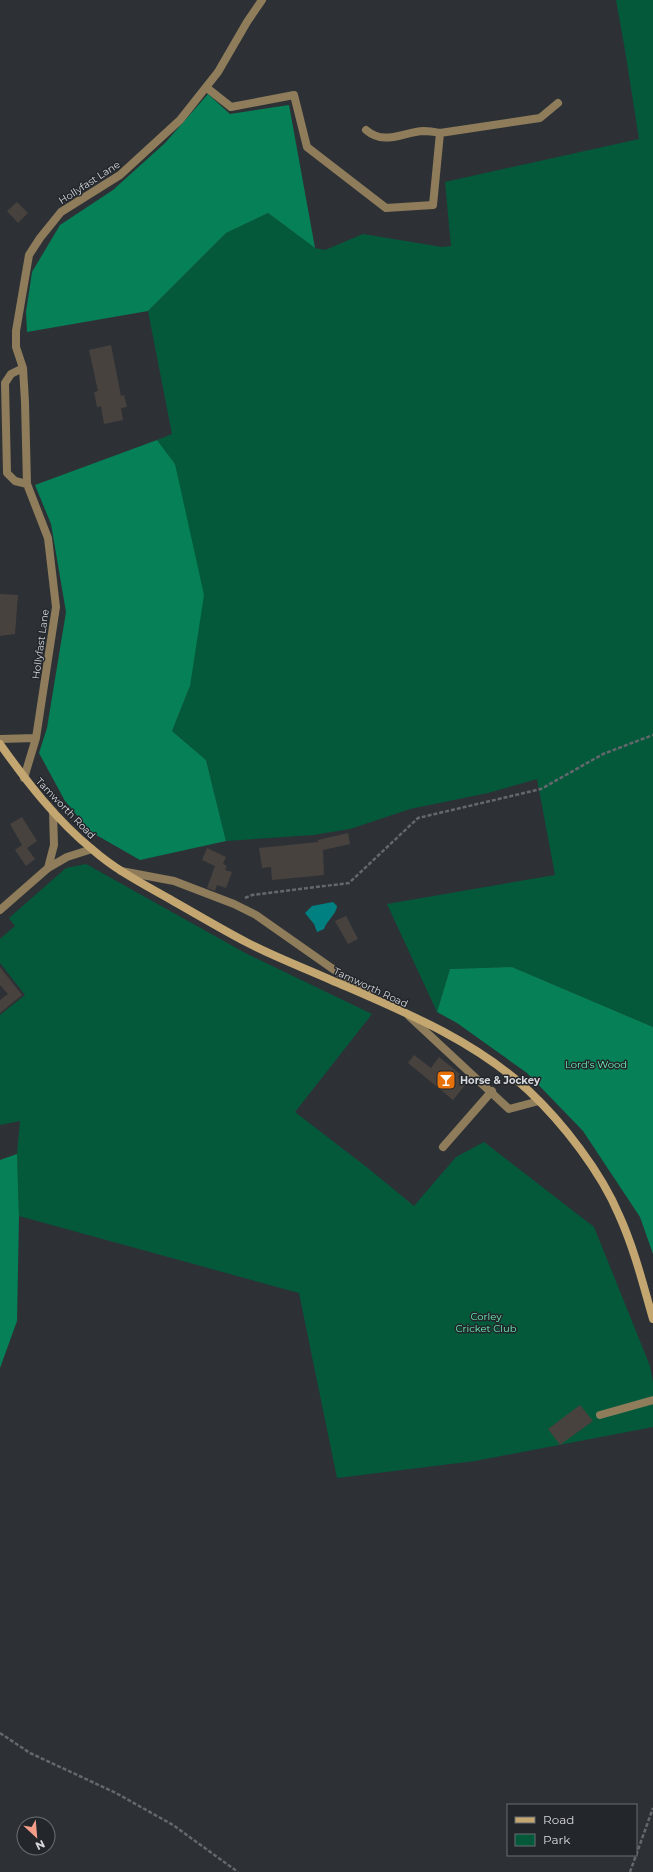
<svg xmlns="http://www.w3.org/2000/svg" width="653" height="1872" viewBox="0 0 653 1872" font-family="Montserrat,sans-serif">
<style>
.green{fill:#04593b}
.forest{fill:#068056}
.water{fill:#018081}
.building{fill:#48423e}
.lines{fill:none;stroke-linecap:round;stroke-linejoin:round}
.path{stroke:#64686c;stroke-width:2.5;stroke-dasharray:4 2;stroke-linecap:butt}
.lane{stroke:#8e7c5b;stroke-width:8}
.street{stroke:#8e7c5b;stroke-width:8}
.secondary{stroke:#c3a670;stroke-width:8}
.labels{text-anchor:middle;stroke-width:3;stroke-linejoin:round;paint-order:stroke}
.street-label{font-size:10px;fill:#d6d8dc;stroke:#23272c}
.park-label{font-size:10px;fill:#6df1b5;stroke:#23272c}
.poi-label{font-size:10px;font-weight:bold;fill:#d6d8dc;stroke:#23272c;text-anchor:start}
</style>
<rect width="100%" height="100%" fill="#2d3136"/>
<path class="green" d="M616 0H653V1027L512 967 450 969 437 1012 387 904 555 875 537 779 488 793 410 809 350 829 313 835 226 841 206 760 172 731 190 686 175 464 157 440 172 434 148 311 226 233 268 213 315 248 325 250 363 234 442 247 451 246 445 182 639 139 625 50Z
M86 864 247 954 372 1014 295 1112 369 1169 414 1206 456 1157 484 1142 594 1227 650 1366 653 1383V1427L475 1461 337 1478 299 1293 19 1216 17 1154 20 1121 0 1125V1015L25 995 0 963V939L15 926 9 918 66 868Z"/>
<path class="forest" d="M208 94 230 114 289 105 315 248 268 213 226 233 148 311 27 332 26 312 32 272 60 225 113 190 165 143Z
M157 440 175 464 204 595 190 686 172 731 206 760 226 841 140 860 91 832 65 801 39 753 47 728 66 612 51 524 35 485Z
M512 967 653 1027V1254L640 1217 583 1131 527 1073 457 1023 437 1012 450 969Z
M17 1154 19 1216 17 1321 0 1368V1160Z"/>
<path class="water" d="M333 902 337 906C336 915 327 920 324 929L317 932 314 924 305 913 312 906Z"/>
<path class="building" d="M17 202 28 213 18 223 7 211Z
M111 345 121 396 124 395 127 407 121 408 123 420 104 424 101 406 97 407 94 392 98 391 89 350Z
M0 594 18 595 15 634 0 636Z
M22 817 37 841 27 848 35 859 26 866 15 850 22 845 10 824Z
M348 833 350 844 323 850 324 875 272 880 271 867 262 868 259 848 318 842V840Z
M207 848 226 857 223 864 227 866 225 870 232 872 226 888 217 885 215 891 207 888 215 866 202 860Z
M346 916 358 939 348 944 335 921Z
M0 967 22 995 0 1013V1000L8 994 0 985Z
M414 1055 431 1068 439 1057 460 1074 458 1077 466 1084 453 1100 408 1063Z
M580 1405 593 1421 560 1445 548 1429Z"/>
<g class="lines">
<path class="path" d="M245 898 252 895 349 883 418 818 541 789 603 754 653 735
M0 1733 30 1753 116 1793 173 1825 238 1872
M630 1872 653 1808"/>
<path class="lane" d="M207 88 231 107 294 95 307 147 386 208 433 205 440 133 540 118 558 103
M366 130C385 146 402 132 424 131 429 131 435 132 440 133
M121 871 174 881 234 904 256 915 370 995
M409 1016 509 1109 539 1101
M443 1147 492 1091
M600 1415 653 1400"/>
<path class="street" d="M23 368 11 374 5 383 7 473 15 481 27 484
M0 739 36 738
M24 778 36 738 56 607 48 538 27 484 25 402 23 368 16 347V331L29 255 40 238 61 212 120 175 180 120 218 72 247 22 262 0
M48 868 54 845 53 812
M0 910 48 868 67 857 92 849"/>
<path class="secondary" d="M0 744C27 782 56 820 93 850 117 871 145 885 173 901 198 915 223 930 248 943 275 957 304 968 331 980 400 1010 473 1039 529 1091 563 1123 601 1172 619 1215 634 1248 643 1284 653 1319"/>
</g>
<defs>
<g id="bar-square" transform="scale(1)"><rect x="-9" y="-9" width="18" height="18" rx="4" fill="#e8710a" stroke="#23272c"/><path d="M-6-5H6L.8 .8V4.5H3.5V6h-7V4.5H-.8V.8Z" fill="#fff"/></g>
</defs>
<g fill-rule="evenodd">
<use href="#bar-square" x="446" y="1080"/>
</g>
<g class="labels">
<g class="street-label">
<text transform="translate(89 182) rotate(-33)" y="4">Hollyfast Lane</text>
<text transform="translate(40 644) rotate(-82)" y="4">Hollyfast Lane</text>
<text transform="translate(66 808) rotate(46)" y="4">Tamworth Road</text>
<text transform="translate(371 987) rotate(25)" y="4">Tamworth Road</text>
</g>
<g class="park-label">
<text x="596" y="1068">Lord's Wood</text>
<text x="486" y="1320">Corley<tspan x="486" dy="12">Cricket Club</tspan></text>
</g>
<g class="poi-label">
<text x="460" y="1084">Horse &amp; Jockey</text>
</g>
</g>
<rect x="507" y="1804" width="130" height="52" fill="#23272c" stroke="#6b6e72"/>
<rect x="515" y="1817" width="20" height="6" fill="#c3a670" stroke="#6b6e72"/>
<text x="543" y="1824" font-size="12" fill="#d6d8dc">Road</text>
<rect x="515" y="1834" width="20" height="12" fill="#04593b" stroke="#6b6e72"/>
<text x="543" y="1844" font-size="12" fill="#d6d8dc">Park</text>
<g transform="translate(36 1836) rotate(154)"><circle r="19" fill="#23272c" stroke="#6b6e72"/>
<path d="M0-3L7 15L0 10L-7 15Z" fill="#f49e8a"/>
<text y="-6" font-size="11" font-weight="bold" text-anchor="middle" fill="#d6d8dc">N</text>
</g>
</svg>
